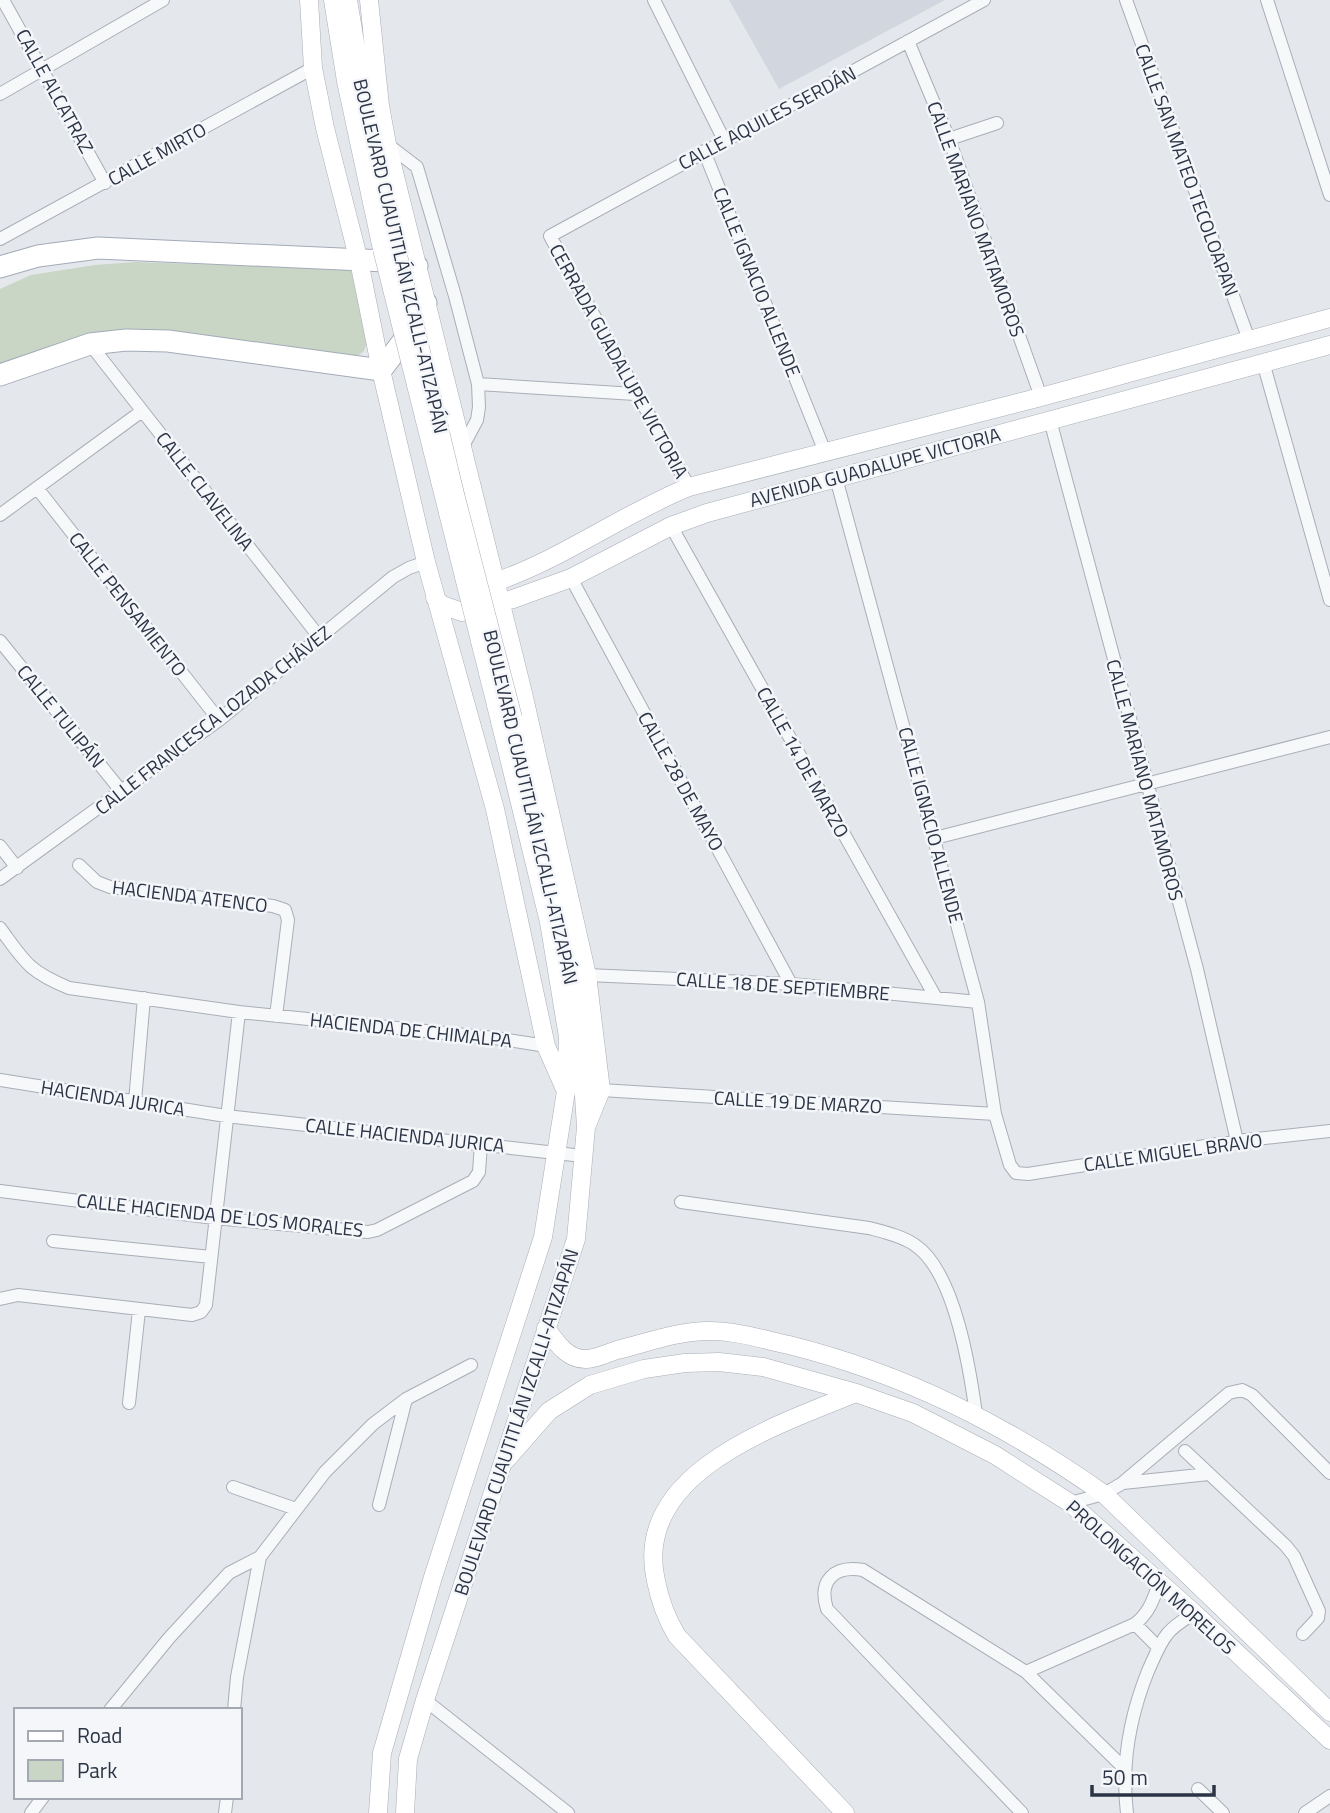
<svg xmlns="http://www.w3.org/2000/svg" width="1330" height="1813" viewBox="0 0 1330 1813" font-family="'Titillium Web',sans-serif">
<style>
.built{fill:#d2d6de}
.green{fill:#c9d6c5}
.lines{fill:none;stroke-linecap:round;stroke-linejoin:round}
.street-casing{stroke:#a9aeb7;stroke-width:14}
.secondary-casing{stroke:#a9aeb7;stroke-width:19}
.primary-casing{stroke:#a3abb8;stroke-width:23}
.street{stroke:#f7f8fa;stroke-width:12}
.secondary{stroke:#fff;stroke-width:18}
.primary{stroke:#fff;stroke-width:21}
.secondary-bridge-casing{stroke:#a9aeb7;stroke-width:19;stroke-linecap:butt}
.secondary-bridge{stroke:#fff;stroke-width:18}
.labels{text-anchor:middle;stroke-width:5;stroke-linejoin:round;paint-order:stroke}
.street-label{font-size:19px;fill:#2b3445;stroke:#f4f6f9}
</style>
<rect width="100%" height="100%" fill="#e4e7ec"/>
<path class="built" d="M729 0H945L779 89Z"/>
<path class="green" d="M135 262 351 269 367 342 364 351 356 357 98 338 0 367V289L31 275 95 265Z"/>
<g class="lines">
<g class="street-casing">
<path id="street" d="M3 0 105 183
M654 0 724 140
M1126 0 1249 340
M1267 0 1330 195
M908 41 949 139 1041 397
M0 94 163 0
M949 139 997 123
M387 144 417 167 455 296 478 384 479 407 477 420 462 448
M704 151 825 452
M0 239 313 68
M90 344 320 638
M1263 362 1330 600
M478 384 635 394
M1050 420 1197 969 1237 1141
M836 478 978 1002 995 1114 1010 1165 1016 1173 1028 1174 1237 1141 1330 1131
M689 487 550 236 984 0
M37 488 219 720
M0 515 142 411
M671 526 936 998
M571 578 791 984
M0 641 122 792
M935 838 1330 737
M0 846 17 868
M79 865 97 882 110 887 273 906 285 910 288 920 276 1016
M0 879 219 720 393 577 409 568 426 562
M0 928C25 962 28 971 69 988L239 1012 495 1038 546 1046
M587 975 791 984 978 1002
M0 1080 226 1116 583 1156
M601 1090 995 1114
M135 1101 144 998
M0 1191 214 1218 368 1232 377 1230 473 1181 479 1172 481 1143
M681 1202 869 1228C884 1232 902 1236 915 1245 955 1272 970 1370 976 1414
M53 1241 211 1257
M0 1299 18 1295 192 1315 201 1312 206 1305 239 1012
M129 1403 139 1310
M1185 1451 1286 1546 1294 1556 1319 1611 1318 1618 1303 1634
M1123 1483 1209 1474
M233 1487 296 1509
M1070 1503 1104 1494 1121 1484 1229 1393 1242 1390 1252 1395 1330 1473
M379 1505 406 1399
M1135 1624 1158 1647
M1026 1672 1135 1624C1149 1613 1153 1600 1159 1584
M425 1700 568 1813
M110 1710 169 1638 229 1573 260 1557
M234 1710 237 1677 260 1557 325 1472 373 1424 406 1399 471 1365
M1198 1789 1223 1813
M31 1813 43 1797
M225 1813 227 1797
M1022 1813 827 1609C818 1581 834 1565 863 1570L1026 1672 1125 1769
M1127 1813C1121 1764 1130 1716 1148 1671 1154 1658 1159 1644 1168 1633 1175 1625 1185 1619 1194 1613
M1305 1813 1330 1796"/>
</g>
<g class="secondary-casing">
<path id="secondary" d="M309 0 313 68 325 128 359 261 381 370 426 562 495 809 546 1046 564 1087
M333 0 346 81 382 249
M348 0 361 78 396 247
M369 0 380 106 387 144 523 693 587 975 601 1090 586 1127
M495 582C563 559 622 514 689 487L1041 397 1330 318
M435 598 442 605 462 612 513 599 571 578 671 526 707 513 1330 345
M546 1328C556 1342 567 1360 587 1359 596 1359 608 1353 617 1350 646 1343 675 1332 705 1331 734 1330 761 1339 789 1345 905 1374 1006 1425 1104 1494L1330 1712
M506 1460 549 1411 590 1385 644 1369 685 1363 719 1362 763 1367 856 1393 913 1413 995 1455 1070 1503 1194 1613 1330 1740
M378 1813 382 1753 433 1577 543 1237 566 1091 568 1037 549 922 500 721
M405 1813 408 1759 425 1700 576 1239 586 1127 580 1035 560 918 513 718
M845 1813 677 1636C666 1618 660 1601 656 1581 631 1472 778 1425 856 1393"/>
</g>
<g class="primary-casing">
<path id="primary" d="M0 267 38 256 98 248 407 262 417 266
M0 375 90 344 126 340 168 341 381 370 417 323 426 303"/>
</g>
<use href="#street" class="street"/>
<use href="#secondary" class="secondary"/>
<use href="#primary" class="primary"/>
<g class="secondary-bridge-casing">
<path id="secondary-bridge" d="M396 247 455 494 513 718
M382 249 500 721"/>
</g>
<use href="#secondary-bridge" class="secondary-bridge"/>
</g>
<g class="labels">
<g class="street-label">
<text transform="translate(55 91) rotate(61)" y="7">CALLE ALCATRAZ</text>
<text transform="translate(767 118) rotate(-28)" y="7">CALLE AQUILES SERDÁN</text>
<text transform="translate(157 154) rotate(-29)" y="7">CALLE MIRTO</text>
<text transform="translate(1187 170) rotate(70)" y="7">CALLE SAN MATEO TECOLOAPAN</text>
<text transform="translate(976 219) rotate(70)" y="7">CALLE MARIANO MATAMOROS</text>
<text transform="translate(401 256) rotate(77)" y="7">BOULEVARD CUAUTITLÁN IZCALLI-ATIZAPÁN</text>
<text transform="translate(757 282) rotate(68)" y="7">CALLE IGNACIO ALLENDE</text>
<text transform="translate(619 361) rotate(61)" y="7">CERRADA GUADALUPE VICTORIA</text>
<text transform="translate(875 467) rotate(-15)" y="7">AVENIDA GUADALUPE VICTORIA</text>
<text transform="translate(205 491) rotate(52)" y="7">CALLE CLAVELINA</text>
<text transform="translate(128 604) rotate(52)" y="7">CALLE PENSAMIENTO</text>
<text transform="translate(61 716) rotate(51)" y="7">CALLE TULIPÁN</text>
<text transform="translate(213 720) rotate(-38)" y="7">CALLE FRANCESCA LOZADA CHÁVEZ</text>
<text transform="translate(803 762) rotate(61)" y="7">CALLE 14 DE MARZO</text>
<text transform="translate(1145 780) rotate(75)" y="7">CALLE MARIANO MATAMOROS</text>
<text transform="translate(681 781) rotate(61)" y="7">CALLE 28 DE MAYO</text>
<text transform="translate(531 807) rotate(77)" y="7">BOULEVARD CUAUTITLÁN IZCALLI-ATIZAPÁN</text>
<text transform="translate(931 825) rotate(75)" y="7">CALLE IGNACIO ALLENDE</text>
<text transform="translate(190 896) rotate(7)" y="7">HACIENDA ATENCO</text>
<text transform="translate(783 986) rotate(4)" y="7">CALLE 18 DE SEPTIEMBRE</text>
<text transform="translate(411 1030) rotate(6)" y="7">HACIENDA DE CHIMALPA</text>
<text transform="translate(113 1098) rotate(9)" y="7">HACIENDA JURICA</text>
<text transform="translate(798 1102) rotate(3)" y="7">CALLE 19 DE MARZO</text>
<text transform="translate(405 1135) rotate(6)" y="7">CALLE HACIENDA JURICA</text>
<text transform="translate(1173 1152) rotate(-8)" y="7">CALLE MIGUEL BRAVO</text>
<text transform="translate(220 1215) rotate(6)" y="7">CALLE HACIENDA DE LOS MORALES</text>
<text transform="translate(516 1422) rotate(-72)" y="7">BOULEVARD CUAUTITLÁN IZCALLI-ATIZAPÁN</text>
<text transform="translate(1151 1577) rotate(42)" y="7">PROLONGACIÓN MORELOS</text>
</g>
</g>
<rect x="14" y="1708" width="228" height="91" fill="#f4f6f9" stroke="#a4a8b1" stroke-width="2"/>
<rect x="28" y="1731" width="35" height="10" fill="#ffffff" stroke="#a4a8b1" stroke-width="2"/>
<text x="77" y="1743" font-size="21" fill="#2b3445">Road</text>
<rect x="28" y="1760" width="35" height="21" fill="#c9d6c5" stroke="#a4a8b1" stroke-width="2"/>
<text x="77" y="1778" font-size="21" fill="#2b3445">Park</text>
<path d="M1092 1785v10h122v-10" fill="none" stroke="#2b3445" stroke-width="3.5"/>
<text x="1102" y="1785" font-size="21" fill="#2b3445" stroke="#f4f6f9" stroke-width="5" paint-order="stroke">50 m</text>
</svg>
